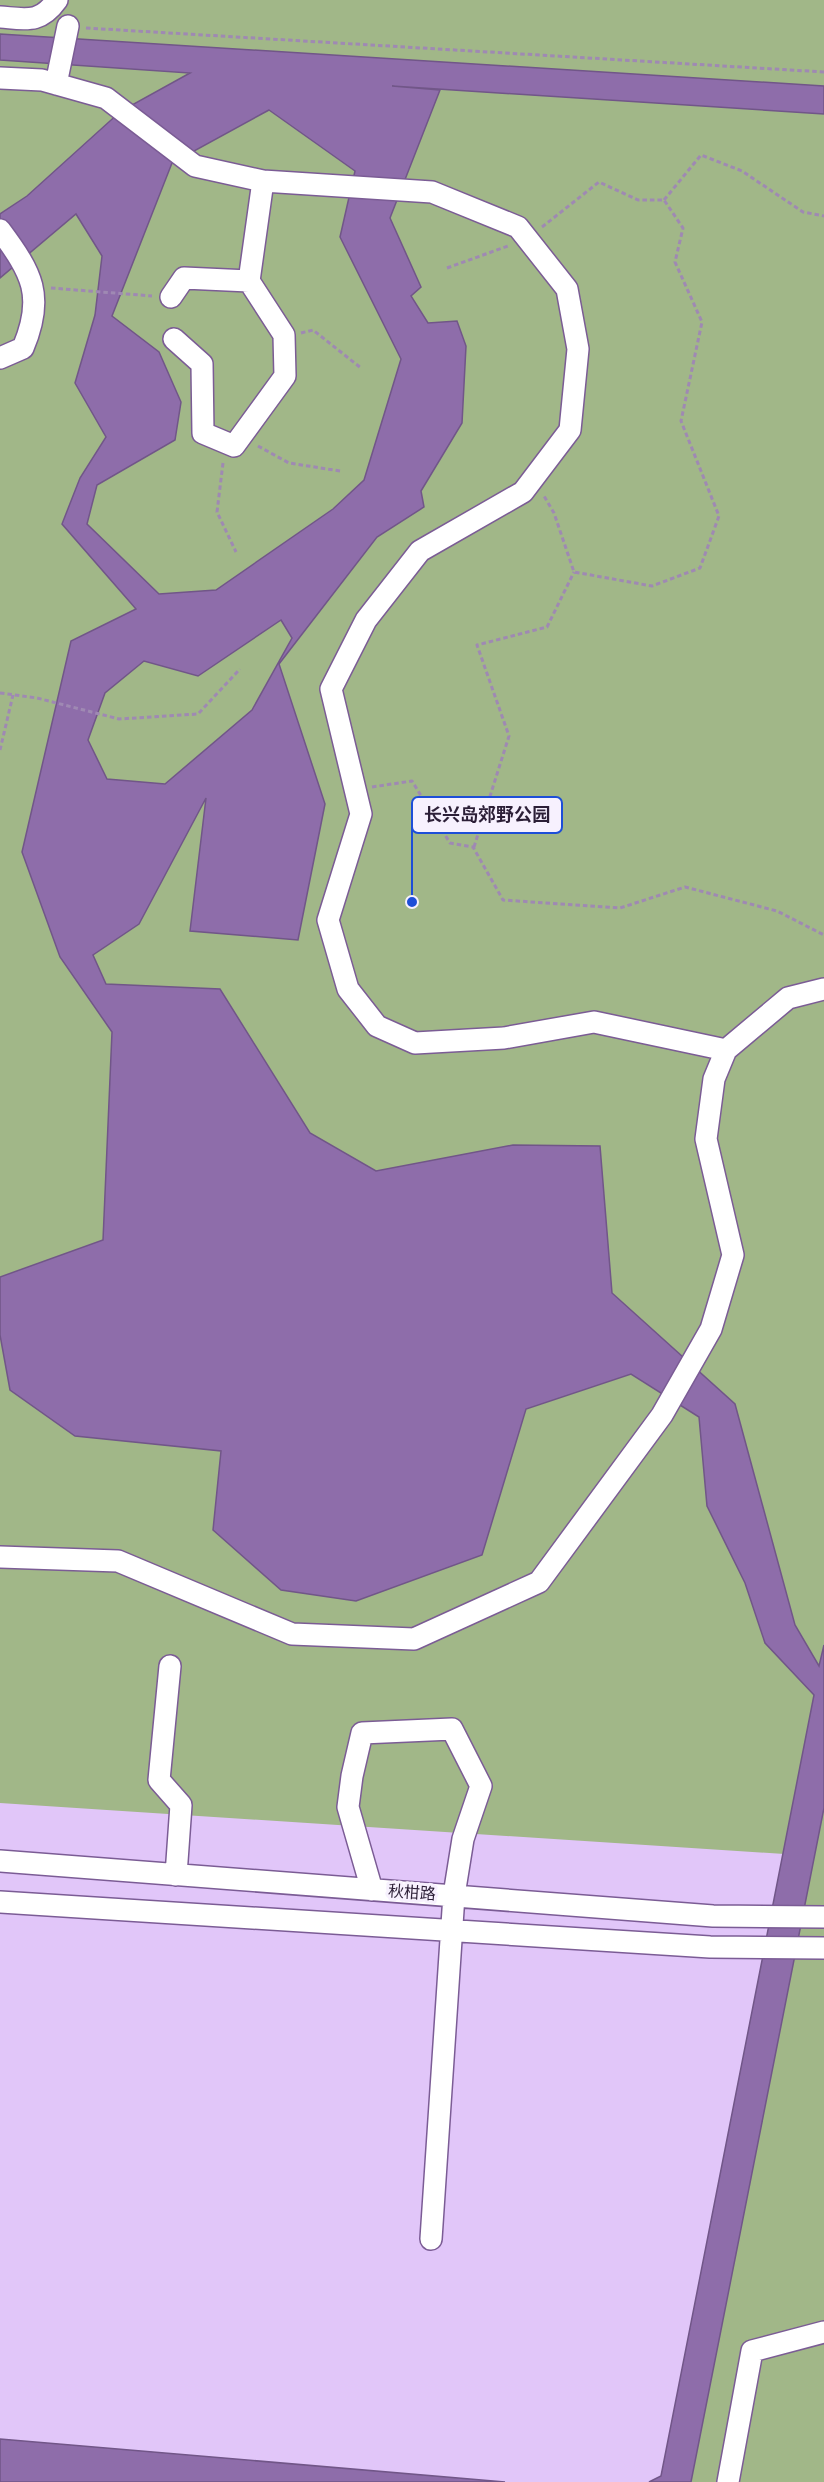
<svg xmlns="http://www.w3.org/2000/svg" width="824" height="2482" viewBox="0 0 824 2482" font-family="Lora,'Noto Sans SC',serif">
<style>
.green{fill:#a1b788}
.water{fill:#8e6daa;stroke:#715688;stroke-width:1.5;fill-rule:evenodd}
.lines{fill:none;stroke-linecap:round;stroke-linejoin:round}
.minor-casing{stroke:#7b5c95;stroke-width:24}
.path{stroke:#9f89b3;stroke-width:3;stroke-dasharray:4.5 3;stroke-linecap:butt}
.minor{stroke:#fff;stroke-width:21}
.labels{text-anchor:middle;stroke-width:6;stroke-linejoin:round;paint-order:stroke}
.street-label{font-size:16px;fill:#2c1f37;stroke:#f7f1fe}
.leader{fill:none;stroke:#1d4ed8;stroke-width:2}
.callout-dot{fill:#1d4ed8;stroke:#f7f1fe;stroke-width:2}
.callout{fill:#f7f1fe;stroke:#1d4ed8;stroke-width:2}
.callout-label{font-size:18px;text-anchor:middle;font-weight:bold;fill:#2c1f37}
</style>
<rect width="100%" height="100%" fill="#e1c6f9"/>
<path class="green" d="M0 0H824V2482H691L814 1856 0 1803Z"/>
<path class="water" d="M0 34 824 86V114L392 86 440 90 390 218 421 287 411 296 428 323 457 321 466 346 462 423 421 491 424 507 377 537 279 664 325 804 298 940 190 931 206 798 139 924 93 955 106 984 220 989 310 1133 376 1171 513 1145 600 1146 612 1293 735 1404 795 1625 819 1666 824 1645V1808L691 2482H649L661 2476 814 1695 765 1643 745 1583 707 1506 699 1417 631 1374 526 1409 482 1555 356 1601 281 1590 213 1530 221 1451 75 1436 10 1390 0 1335V1277L103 1240 112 1032 60 957 22 852 71 641 136 609 62 524 80 478 106 437 75 383 95 315 102 256 76 214 0 278V214L27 196 121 111 190 73 0 60ZM269 110 355 171 340 237 401 359 364 480 333 509 216 590 159 594 87 524 97 485 175 440 181 402 159 352 112 316 172 163ZM281 620 292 638 252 710 165 784 107 779 88 740 105 693 144 661 198 676Z
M0 2439 505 2482H0Z"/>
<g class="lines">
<g class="minor-casing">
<path id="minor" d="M0 17C26 19 40 24 57 0
M0 78 42 80 106 98 195 166 263 181 432 192 518 227 567 289 578 349 570 430 523 492 420 551 366 620 331 689 361 814 328 920 348 989 377 1026 415 1043 504 1038 594 1022 726 1050
M56 84 68 26
M0 230C32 273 45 296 23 348L0 358
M249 281 263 181
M171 297 184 278 249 281 284 335 285 376 234 446 203 433 202 364 174 339
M0 1557 118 1561 292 1634 414 1639 539 1582 662 1415 711 1329 733 1255 706 1139 714 1079 726 1050 788 998 824 989
M170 1666 159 1780 181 1805 176 1875
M0 1861 713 1916 824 1917
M372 1890 348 1807 352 1776 362 1733 452 1729 481 1786 463 1839 454 1895 431 2239
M0 1902 710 1947 824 1948
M728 2482 752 2351 824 2332"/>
</g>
<path class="path" d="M86 28 824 72
M664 200 701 155 742 171 803 212 824 216
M542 227 599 182 638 200H664L683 228 675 262 702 322 681 421 719 516 700 568 652 586 574 572 554 513 544 496
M447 268 508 246
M51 288 152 296
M301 333 313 330 361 368
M258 446 289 463 340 471
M223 463 217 512 236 552
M0 693 37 698 119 719 198 714 240 669
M0 750 13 695
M372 787 412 781 450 843 473 847 503 900 620 908 685 887 777 911 824 935
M474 847 509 736 477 645 547 627 574 572"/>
<use href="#minor" class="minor"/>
</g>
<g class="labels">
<g class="street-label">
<text transform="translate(412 1892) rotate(4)" y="6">秋柑路</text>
</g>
</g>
<path class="leader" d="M412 902L412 815"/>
<circle class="callout-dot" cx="412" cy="902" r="6"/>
<rect class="callout" x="412" y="797" width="150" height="36" rx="6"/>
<g class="callout-label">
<text x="487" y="821">长兴岛郊野公园</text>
</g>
</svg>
